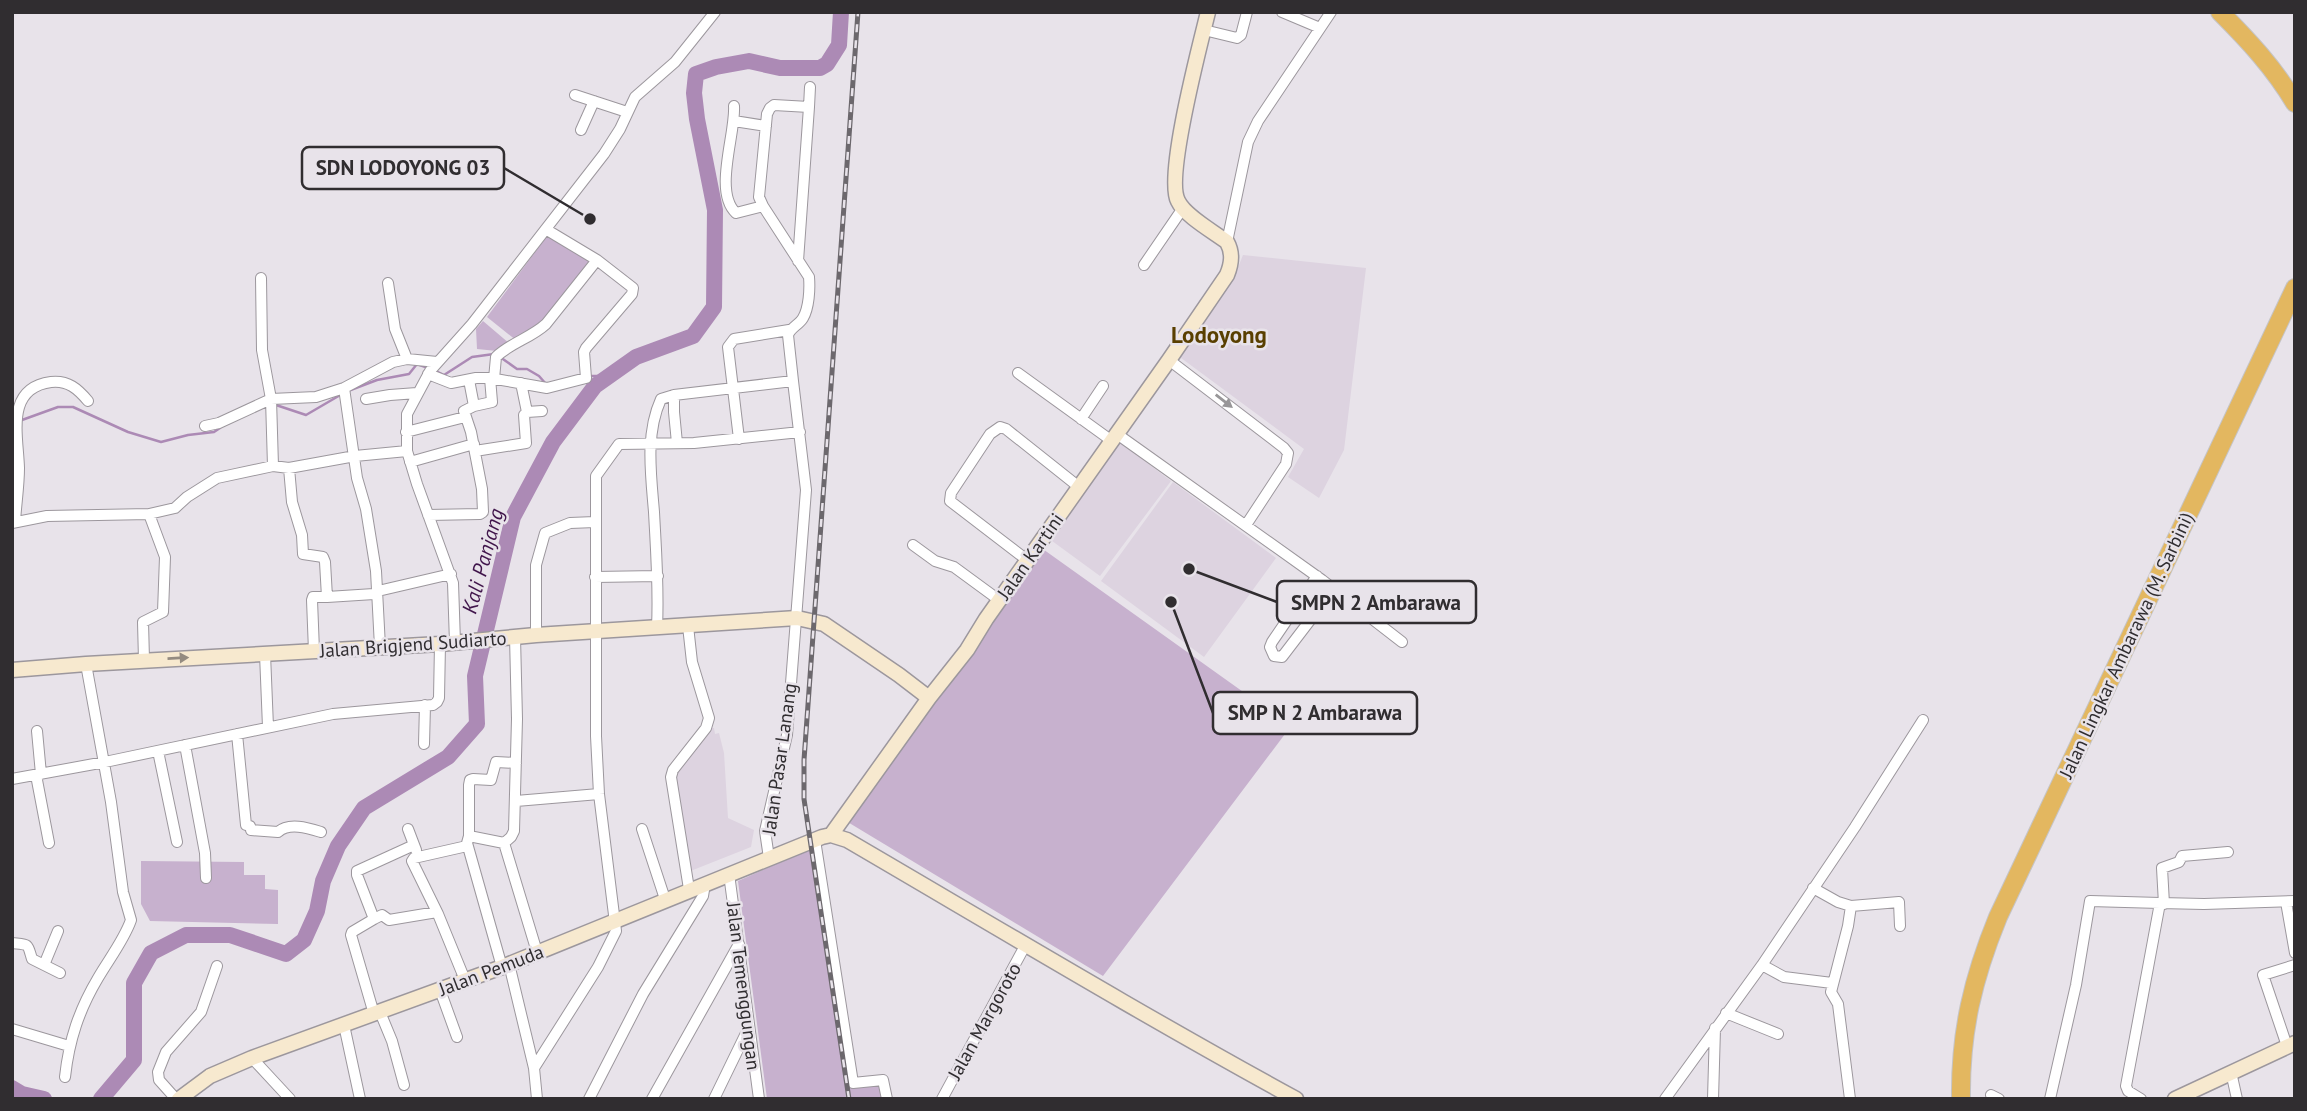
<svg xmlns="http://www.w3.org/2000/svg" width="2307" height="1111" viewBox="0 0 2307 1111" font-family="'PT Sans',sans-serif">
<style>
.built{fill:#ddd3e0}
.green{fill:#c7b1ce}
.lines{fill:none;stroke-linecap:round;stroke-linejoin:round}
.stream{stroke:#ac8ab5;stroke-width:2.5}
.river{stroke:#ac8ab5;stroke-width:16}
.street-casing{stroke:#9c979d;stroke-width:12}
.secondary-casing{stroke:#9c979d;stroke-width:17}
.highway-casing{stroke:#c5c4c5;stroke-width:20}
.street{stroke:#fff;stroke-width:10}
.secondary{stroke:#f7e9cf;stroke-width:14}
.highway{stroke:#e3b760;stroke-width:18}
.rail-casing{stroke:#6c686d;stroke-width:5}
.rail{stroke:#e8e3ea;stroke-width:2.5;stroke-dasharray:8;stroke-linecap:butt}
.oneway{fill:#989698}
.oneway2{fill:#948b80}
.labels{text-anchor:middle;stroke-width:5;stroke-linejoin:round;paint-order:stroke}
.street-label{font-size:19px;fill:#302d30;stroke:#e8e3ea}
.water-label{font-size:21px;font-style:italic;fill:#40154b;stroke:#e8e3ea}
.quarter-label{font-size:23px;font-weight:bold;fill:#593f00;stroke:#e8e3ea}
.leader{fill:none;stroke:#302d30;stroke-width:2.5}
.callout-dot{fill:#302d30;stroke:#e8e3ea;stroke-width:2.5}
.callout{fill:#e8e3ea;stroke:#302d30;stroke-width:2.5}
.callout-label{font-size:21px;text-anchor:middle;font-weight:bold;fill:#302d30}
</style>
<rect width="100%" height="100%" fill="#e8e3ea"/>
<path class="built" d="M1243 255 1366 268 1344 450 1319 498 1288 477 1304 449 1177 355 1237 270Z
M1117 440 1171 481 1100 576 1048 538Z
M1173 482 1276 558 1204 657 1101 581Z
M712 728H714L715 734 719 733 724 753 728 818 754 830 751 847 688 872 675 776Z"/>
<path class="green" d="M547 236 592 262 537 328 517 341 487 317Z
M483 321 510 344 497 351 477 349 476 329Z
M1040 547 1291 726 1103 976 846 821Z
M812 848 850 1086 882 1081 885 1099H767L738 881Z
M141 861 244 862V875H265V889L278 890V924L150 921 141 904Z"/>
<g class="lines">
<path class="stream" d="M500 357 517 369H527L539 376 546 384
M434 370 444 375 472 357 494 354
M590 376H599L606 379
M348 391 377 380 409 374 417 364 428 368
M276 405 306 415 342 394
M22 420 58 407H73L128 432 161 442 188 435 214 432 220 428"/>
<path class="river" d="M12 1088 22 1094 44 1099
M101 1099 134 1060V983L151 953 186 935H230L286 954 304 940 317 911 323 881 338 846 364 808 448 757 477 724 475 676 513 517 553 442 595 386 636 357 693 336 714 307 715 210 697 119 694 93 696 74 716 67 749 61 780 68H820L827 64 839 45 841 12"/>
<g class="street-casing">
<path id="street" d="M1282 12 1320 28
M1204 30 1237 38 1241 35 1247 12
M575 95 627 112
M734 106C736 133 713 192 736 213L763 206
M809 107 810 87
M734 121 766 126
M581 130 594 101
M1227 242 1248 142 1258 121 1331 12
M1144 265 1183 208
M261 278 262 350 271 399 273 466
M388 283 395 329 407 359
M1169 360 1284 448 1288 453 1286 464 1246 525
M1018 373 1112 441
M428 374 451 383 476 378H490L547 388 586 378 584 352 586 348 632 294 633 288 597 260 547 230
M494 379 496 357C510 343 531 338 546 324L597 260
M793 381 788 335C791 327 799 325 803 318 809 308 810 289 809 277L763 206 759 197 767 114 770 108 774 105 809 107 798 261
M521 383 527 412
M344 388 357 478 366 509 376 571 380 647
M366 399 390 395 417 393
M474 406 492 402 490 378
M1081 419 1103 386
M205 426 219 423 271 399 316 397 344 388 393 362 407 359 437 362
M406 432 465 417
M1117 434 1322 580 1402 642
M739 439 728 347 734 339 789 330
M677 443 674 412V395L793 381 806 490 787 735 765 831 769 858
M475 451 526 443 524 415 527 412 542 411
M410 462 474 444
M289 468 292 502 302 535 303 554 323 557 325 562 327 597H313L312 600 314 651
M428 515 480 514 483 512 482 489 471 432 464 411 474 406 469 380
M15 522C16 504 19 486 19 468 18 435 5 388 51 382 68 380 78 389 88 401
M12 523 47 516 149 514 175 508 187 497 217 478 273 466 289 468 355 456 407 451
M913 545 935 561 954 567 999 600
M1027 560 950 501 951 493 990 434 1000 427 1006 429 1079 487
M1317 576 1272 642 1270 647 1274 656 1282 657 1334 589
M595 577 658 576
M327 597 374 594 378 591 451 574
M688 626 692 662 709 718 706 728 673 770 671 777 689 889
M657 627C659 588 656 551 654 512 651 475 645 434 661 399L674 395
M536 635V565L545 533 570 523 595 522
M455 643 453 583 417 484 407 451V414L430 371 472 324 604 154 620 129 635 97 675 62 715 12
M265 654 268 727
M144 660 143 622 163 612 165 557 149 514
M37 731 41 774
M237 734 246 825 250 826 251 830 278 832C289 822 308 828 321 832
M424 744 425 705
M185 745 205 853 206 878
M158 751 177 842
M36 775 49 843
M12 779 105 762 333 714 433 705 437 702 439 698 440 644
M516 801 599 794
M408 829 416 850
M642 829 665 899
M469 836 504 843 511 837 514 831 517 719 515 637
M815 840 853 1083 883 1080 887 1099
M504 843 537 952
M414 845 357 871V875L374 919 382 915 389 920 437 912
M729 874 759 1099
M1813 888 1838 902 1851 906 1848 926 1831 992 1838 1004 1850 1099
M2286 902 2295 953
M2164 904 2162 868 2179 862 2182 856 2228 852
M1851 906 1899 902 1900 926
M374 919 352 932 351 935 374 1014
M12 943C30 945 27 943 32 959L60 973
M509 964 534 1068 537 1099
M44 965 58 931
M1762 965 1784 977 1832 983
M502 967 467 843 469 836V785L470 780 473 779 491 780 496 762 516 763
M465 980 438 914 412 861 414 858 467 846
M440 990 457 1037
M380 1012 392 1041 404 1085
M1726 1013 1778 1034
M344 1025 360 1099
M12 1029 69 1046
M2287 1046 2263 975 2295 965
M252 1058 290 1099
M534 1068 598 967 616 931 599 794 596 736V476L619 444 694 443 800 432
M2231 1072 2237 1099
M65 1077C69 1040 79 1010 98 978 109 959 124 940 131 920L123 892 111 802 86 664
M1991 1095 1999 1099
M176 1099 159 1080 158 1072 166 1052 201 1012 217 966
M589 1099 643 994 703 896 705 884
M652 1099 739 944
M714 1099 749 1027
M942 1099 1026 944
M1665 1099 1762 965 1855 827 1923 720
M1713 1099 1715 1028
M2050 1099 2076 985 2090 901 2160 903
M2141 1099 2128 1091 2126 1086 2160 903 2204 904 2295 901"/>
</g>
<g class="secondary-casing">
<path id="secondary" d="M12 670 86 664 440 644 536 635 797 618 824 624 899 675 929 698
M831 835 929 698 967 650 986 619 1169 360 1227 275C1232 263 1233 253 1227 242 1214 232 1185 216 1178 201 1165 177 1200 45 1208 12
M179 1099 210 1076 252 1058 502 967 822 837 831 835 847 840C996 927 1144 1016 1296 1099
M2175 1099 2295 1043"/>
</g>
<g class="highway-casing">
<path id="highway" d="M2220 12C2249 41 2274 68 2295 103
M1961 1099C1960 1032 1973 978 1998 917L2295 288"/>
</g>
<use href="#street" class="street"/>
<use href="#secondary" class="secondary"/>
<use href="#highway" class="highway"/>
<g class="rail-casing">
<path id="rail" d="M849 1099 804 799V760L858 12"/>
</g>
<use href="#rail" class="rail"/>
</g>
<defs><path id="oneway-solid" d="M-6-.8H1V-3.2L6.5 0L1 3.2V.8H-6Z" transform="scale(1.75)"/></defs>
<use class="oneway" href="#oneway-solid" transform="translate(1224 401) rotate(38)"/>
<use class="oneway2" href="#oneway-solid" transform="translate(178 658) rotate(-3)"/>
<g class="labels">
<g class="street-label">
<text transform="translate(1030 556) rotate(-55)" y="7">Jalan Kartini</text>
<text transform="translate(413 644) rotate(-4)" y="7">Jalan Brigjend Sudiarto</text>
<text transform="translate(2126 645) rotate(-65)" y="7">Jalan Lingkar Ambarawa (M. Sarbini)</text>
<text transform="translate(779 759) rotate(-82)" y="7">Jalan Pasar Lanang</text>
<text transform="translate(491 970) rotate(-21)" y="7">Jalan Pemuda</text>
<text transform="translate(744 986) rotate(83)" y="7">Jalan Temenggungan</text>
<text transform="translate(984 1021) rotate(-61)" y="7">Jalan Margoroto</text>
</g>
<g class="water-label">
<text transform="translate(483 561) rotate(-75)" y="7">Kali Panjang</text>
</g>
<g class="quarter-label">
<text x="1219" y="343">Lodoyong</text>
</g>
</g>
<path class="leader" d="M590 219L504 168M1189 569L1277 602M1171 602L1213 713"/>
<g class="callout-dot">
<circle cx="590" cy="219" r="7"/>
<circle cx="1189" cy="569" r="7"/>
<circle cx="1171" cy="602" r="7"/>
</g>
<g class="callout">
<rect x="302" y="147" width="202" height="42" rx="7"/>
<rect x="1277" y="581" width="199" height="42" rx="7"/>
<rect x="1213" y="692" width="204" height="42" rx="7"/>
</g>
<g class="callout-label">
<text x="403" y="175">SDN LODOYONG 03</text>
<text x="1376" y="610">SMPN 2 Ambarawa</text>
<text x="1315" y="720">SMP N 2 Ambarawa</text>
</g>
<rect width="2307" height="1111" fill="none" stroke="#302d30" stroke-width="28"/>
</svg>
